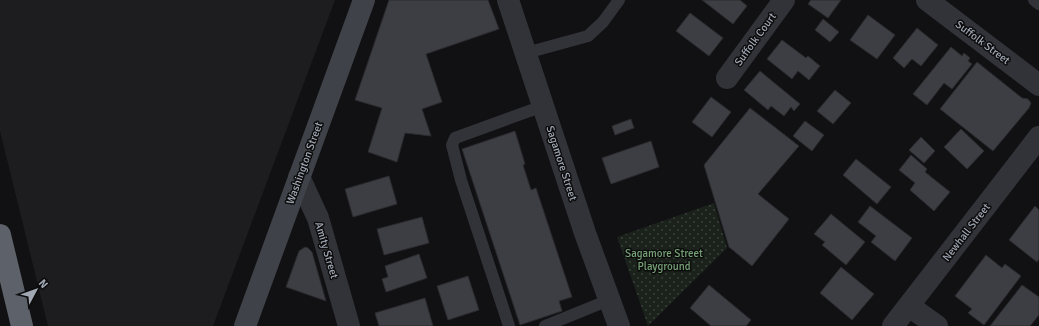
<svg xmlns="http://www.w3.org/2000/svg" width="1039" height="326" viewBox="0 0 1039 326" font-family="Signika,sans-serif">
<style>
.built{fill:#1d1d20}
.park{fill:url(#park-dots)}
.building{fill:#3d3e43;stroke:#2b2b2f}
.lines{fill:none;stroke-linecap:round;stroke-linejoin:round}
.lane{stroke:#323338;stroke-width:12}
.street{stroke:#323338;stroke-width:22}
.secondary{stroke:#3f4248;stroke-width:22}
.highway{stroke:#5d6169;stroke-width:22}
.labels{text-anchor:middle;stroke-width:3;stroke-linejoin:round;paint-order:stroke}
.street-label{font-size:11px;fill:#a1a8b4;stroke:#0c0c0d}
.park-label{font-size:11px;fill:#76a176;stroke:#0c0c0d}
</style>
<defs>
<pattern id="park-dots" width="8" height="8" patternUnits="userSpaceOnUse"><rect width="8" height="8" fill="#1b221b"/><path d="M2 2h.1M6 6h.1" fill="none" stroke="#393f3a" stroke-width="1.8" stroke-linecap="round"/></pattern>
</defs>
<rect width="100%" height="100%" fill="#111113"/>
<path class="built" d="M0 0H335L213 326H48L0 131Z"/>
<path class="park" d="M714 203 727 248 648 326 617 237Z"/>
<path class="building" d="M389 0H488L499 29 426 54 442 102 422 109 431 136 405 133 397 162 368 152 382 108 355 100Z
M702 0H740L747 6 733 24Z
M811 0H841L828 18 808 4Z
M690 13 723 38 709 56 676 31Z
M868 15 895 35 877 59 850 40Z
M823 19 839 32 830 42 815 30Z
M917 28 938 45 921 66 912 59 904 68 893 58Z
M782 40 806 58 808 56 820 66 809 80 798 71 792 79 767 59Z
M951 47 962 56 964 53 970 58 968 61 972 64 952 89 944 83 927 105 913 94Z
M977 62 1022 98 1028 99 1031 103 1029 108 993 151 940 109Z
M760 71 800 104 794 111 791 107 784 116 771 106 768 110 744 90Z
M835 90 851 103 833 124 817 111Z
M711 97 731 112 712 137 692 122Z
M750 108 799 146 758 194 789 219 752 266 729 247 704 165Z
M631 119 634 128 615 135 612 126Z
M805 121 824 135 812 151 793 136Z
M961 129 984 151 967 169 944 147Z
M515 131 525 164 523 165 531 190 536 188 572 297 559 301 562 311 520 325 462 149Z
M921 137 935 151 924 163 909 150Z
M651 141 659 167 611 184 602 158Z
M911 155 927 169 925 172 950 192 934 211 910 190 915 183 899 170Z
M856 159 891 187 877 204 843 175Z
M389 176 397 204 353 217 345 189Z
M870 206 912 238 895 261 871 242 876 236 858 222Z
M1035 206 1039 210V259L1037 262 1009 240Z
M831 214 865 242 846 265 822 245 825 242 814 234Z
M422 217 429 243 384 255 377 229Z
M305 247 308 248 312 252 326 301 286 287 299 251Z
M419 254 427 278 386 292 382 279 388 277 385 266Z
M986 255 1002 268 1005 264 1021 276 984 325 968 313 972 309 955 296Z
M841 267 874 294 852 320 820 293Z
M468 276 479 310 448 320 437 286Z
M709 285 751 320 746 326H711L690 308Z
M1022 285 1039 297V315L1030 326H990Z
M425 298 433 326H379L375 313Z"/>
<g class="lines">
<path class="lane" d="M1034 0 1039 4
M526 53 588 36 603 22 619 0
M509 326 461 180 452 145 455 138 543 106
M545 326 609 300"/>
<path class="street" d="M508 0 585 233 619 326
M927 0 1039 85
M727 78 784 0
M299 177 318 218 349 326
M909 306 937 326
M893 326 1039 137"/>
<path class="secondary" d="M245 326 364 0"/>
<path class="highway" d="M0 235 22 326"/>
</g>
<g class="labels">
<g class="street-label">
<text transform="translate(755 39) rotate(-54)" y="4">Suffolk Court</text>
<text transform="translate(983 42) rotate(37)" y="4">Suffolk Street</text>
<text transform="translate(304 163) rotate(-70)" y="4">Washington Street</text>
<text transform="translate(562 163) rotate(72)" y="4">Sagamore Street</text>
<text transform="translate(966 232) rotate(-52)" y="4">Newhall Street</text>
<text transform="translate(327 250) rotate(74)" y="4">Amity Street</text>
</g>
<g class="park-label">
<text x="664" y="257">Sagamore Street<tspan x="664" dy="13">Playground</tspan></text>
</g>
</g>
<g transform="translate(36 290) rotate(49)" stroke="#0c0c0d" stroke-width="3" paint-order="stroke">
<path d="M0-3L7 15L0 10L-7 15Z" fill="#a1a8b4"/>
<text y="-6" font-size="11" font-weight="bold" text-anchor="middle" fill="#a1a8b4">N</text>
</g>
</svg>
